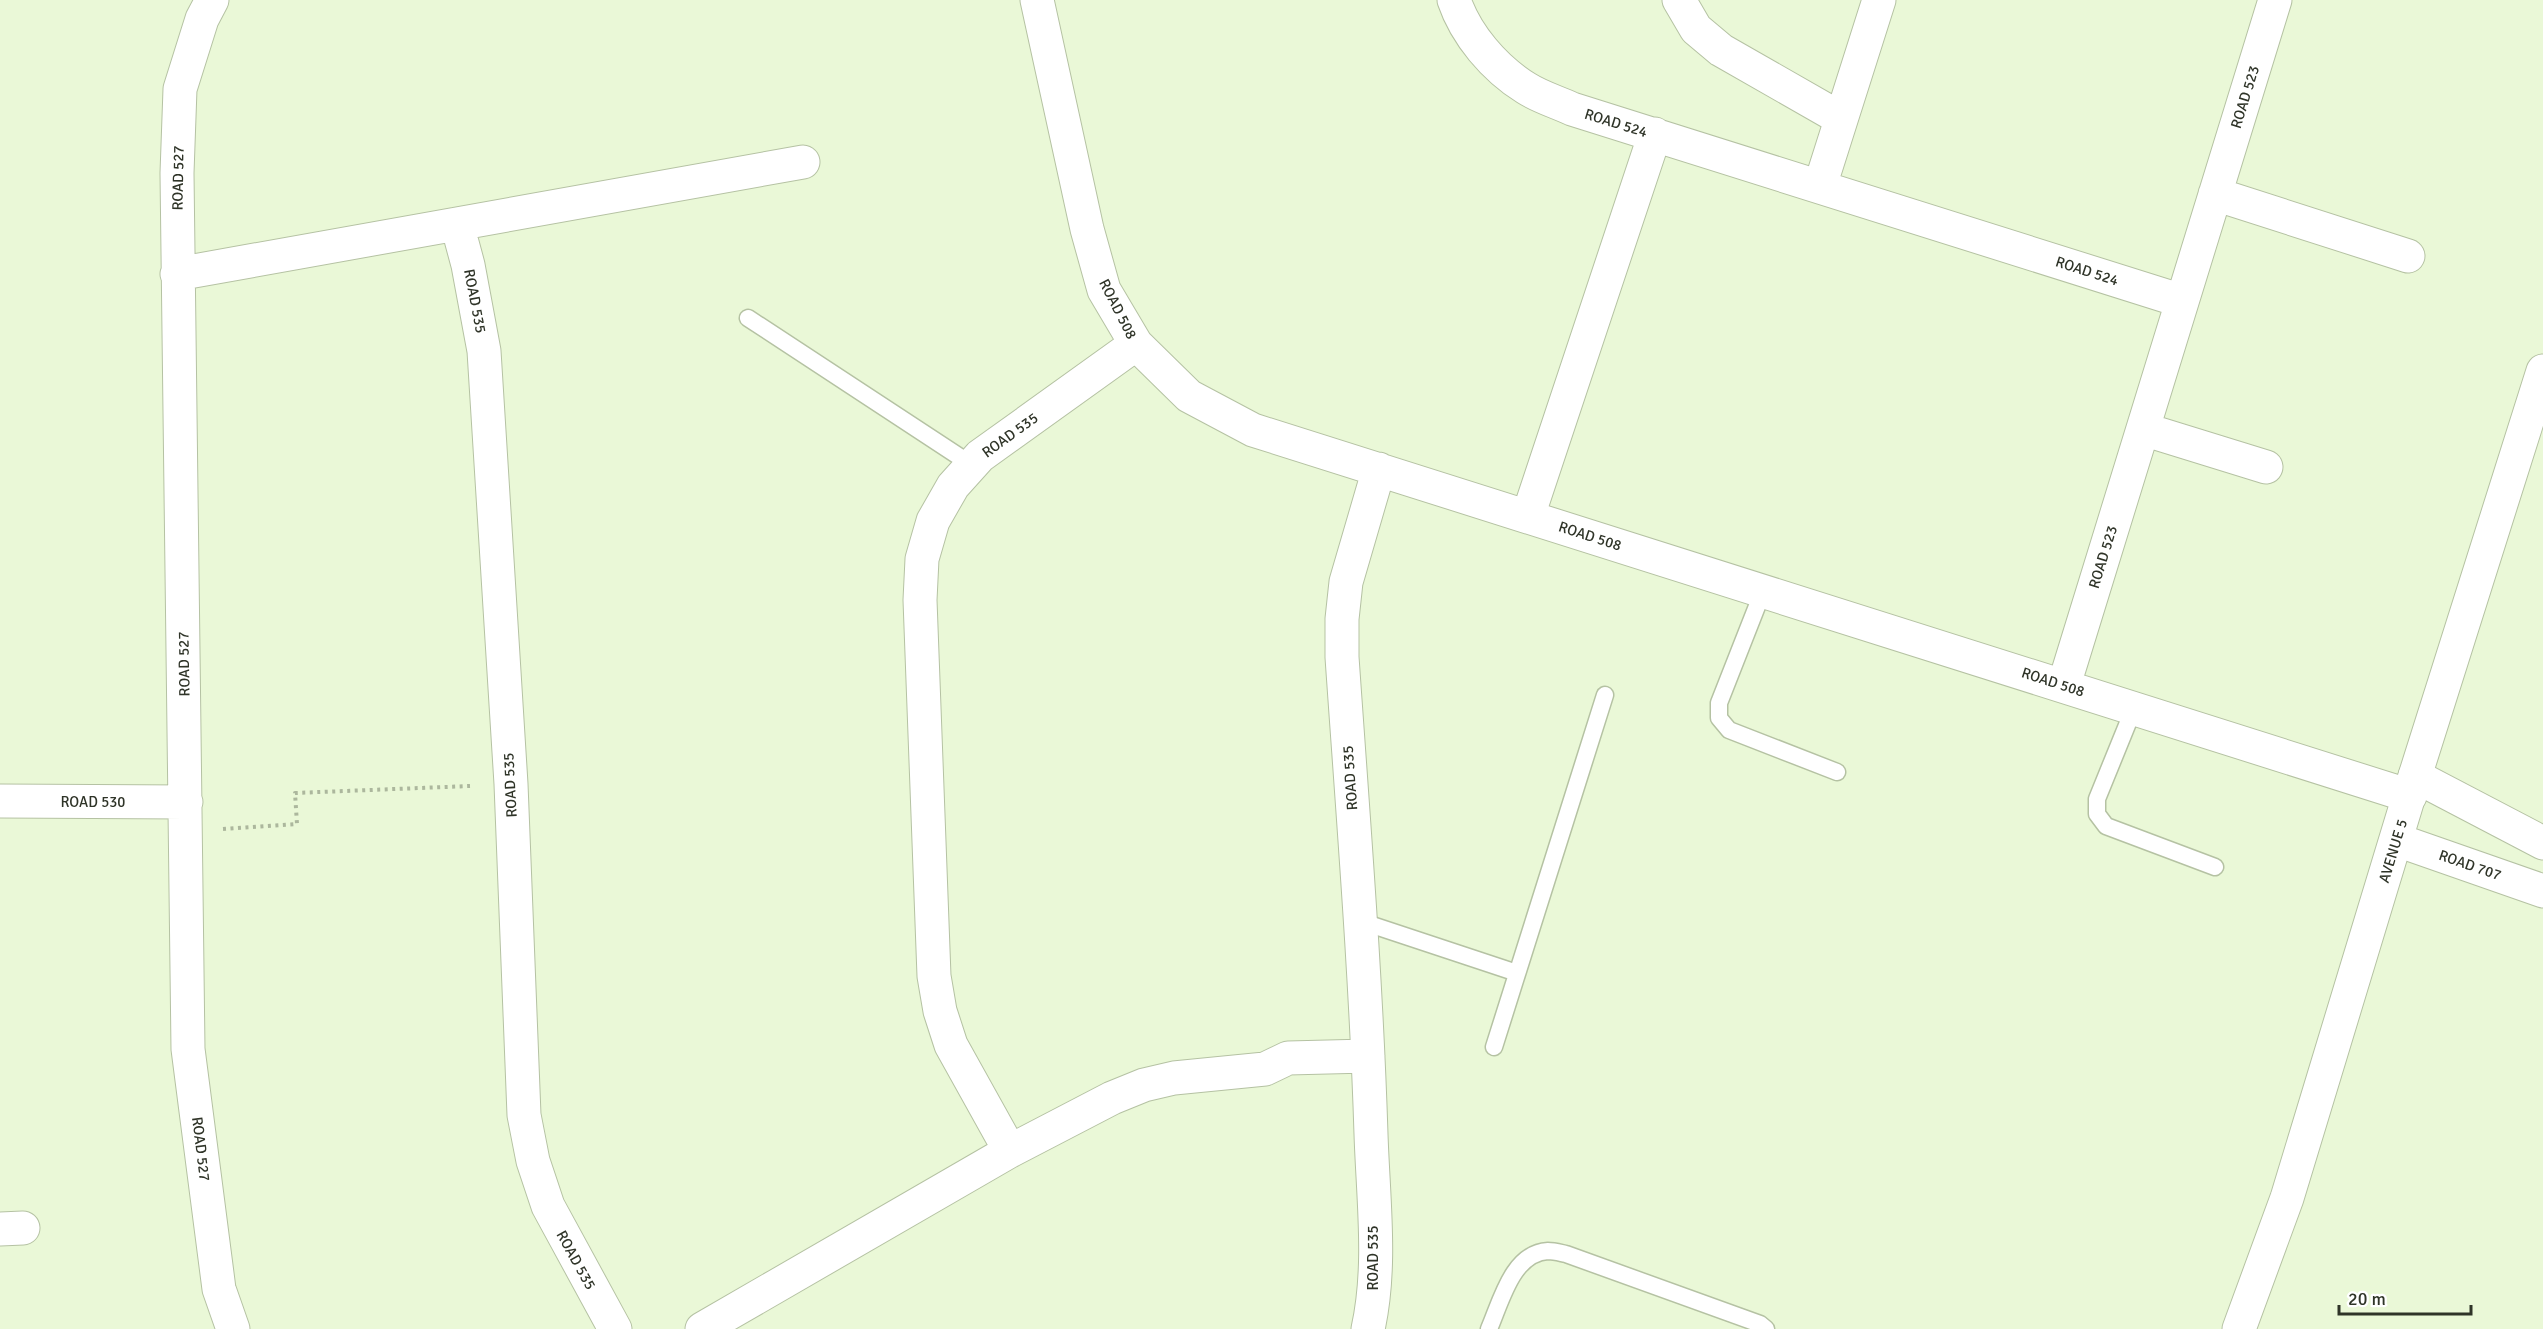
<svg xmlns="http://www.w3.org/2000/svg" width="2543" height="1329" viewBox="0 0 2543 1329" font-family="Signika,sans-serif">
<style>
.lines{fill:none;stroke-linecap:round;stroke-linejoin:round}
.lane-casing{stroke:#b5c2a3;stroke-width:19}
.street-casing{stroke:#b5c2a3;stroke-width:35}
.secondary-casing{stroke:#b5c2a3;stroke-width:35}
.path{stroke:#acb79d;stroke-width:4;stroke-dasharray:3 4.5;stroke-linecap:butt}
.lane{stroke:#fff;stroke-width:16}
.street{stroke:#fff;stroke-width:33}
.secondary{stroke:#fff;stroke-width:33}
.labels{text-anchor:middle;stroke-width:5;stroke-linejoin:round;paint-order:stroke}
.street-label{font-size:15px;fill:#2f3428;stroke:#fff}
</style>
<rect width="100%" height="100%" fill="#eaf8d7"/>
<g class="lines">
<g class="lane-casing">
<path id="lane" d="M748 318 972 465
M1763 591 1719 703V718L1729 730 1837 772
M2134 708 2097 799V814L2106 826 2215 867
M1360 921 1517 973
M1494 1047 1605 695
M1489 1329C1501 1302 1512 1253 1548 1251 1554 1251 1561 1253 1566 1254L1760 1324 1766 1329"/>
</g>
<g class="street-casing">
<path id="street" d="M212 0 202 19 180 89 177 173 188 1049 219 1289 233 1329
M1037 0 1087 229 1104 290 1136 344 1189 396 1253 430 2410 796
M1454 0C1466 35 1494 68 1526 88 1540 97 1557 102 1572 109L2182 301
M1679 0 1696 29 1721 50 1840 118
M1820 186 1879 0
M2215 194 2408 256
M457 224 468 265 484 351 511 784 524 1115 533 1161 548 1206 615 1329
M177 274 803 162
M2143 429 2266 467
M1528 516 1655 134
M2064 685 2275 0
M2415 776 2543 843
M0 801 186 802
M2397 840 2543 891
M1010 1151 951 1045 940 1011 934 976 920 600 922 559 933 521 953 486 980 456 1136 344
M0 1229 23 1228
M702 1329 1010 1151 1112 1098 1144 1085 1174 1078 1265 1069 1288 1058 1368 1056
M1368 1329C1382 1266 1373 1198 1371 1134 1366 975 1353 816 1342 657V619L1346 582 1379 469"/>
</g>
<g class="secondary-casing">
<path id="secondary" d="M2239 1329 2287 1198 2415 776 2543 371"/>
</g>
<path class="path" d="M223 829 297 824 295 793 470 786"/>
<use href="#lane" class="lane"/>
<use href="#street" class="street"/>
<use href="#secondary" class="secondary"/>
</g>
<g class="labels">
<g class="street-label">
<text transform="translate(2245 97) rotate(-73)" y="5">ROAD 523</text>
<text transform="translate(1616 123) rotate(17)" y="5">ROAD 524</text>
<text transform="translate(178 178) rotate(-89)" y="5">ROAD 527</text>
<text transform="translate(2087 271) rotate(18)" y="5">ROAD 524</text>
<text transform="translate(475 301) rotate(79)" y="5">ROAD 535</text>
<text transform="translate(1118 309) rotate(63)" y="5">ROAD 508</text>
<text transform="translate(1010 435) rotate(-36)" y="5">ROAD 535</text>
<text transform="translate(1590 536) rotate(18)" y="5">ROAD 508</text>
<text transform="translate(2103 557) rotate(-73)" y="5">ROAD 523</text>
<text transform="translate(184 664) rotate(-91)" y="5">ROAD 527</text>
<text transform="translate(2053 682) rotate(18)" y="5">ROAD 508</text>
<text transform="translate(1350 778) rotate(-94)" y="5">ROAD 535</text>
<text transform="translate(510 785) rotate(-93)" y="5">ROAD 535</text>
<text x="93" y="807">ROAD 530</text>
<text transform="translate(2393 851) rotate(-73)" y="5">AVENUE 5</text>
<text transform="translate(2470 865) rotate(19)" y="5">ROAD 707</text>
<text transform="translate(201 1149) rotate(83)" y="5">ROAD 527</text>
<text transform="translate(1373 1258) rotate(-90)" y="5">ROAD 535</text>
<text transform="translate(576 1260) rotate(61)" y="5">ROAD 535</text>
</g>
</g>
<path d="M2339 1305v9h132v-9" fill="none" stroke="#2f3428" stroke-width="3"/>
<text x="2348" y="1305" font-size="18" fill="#2f3428" stroke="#ffffff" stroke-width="4.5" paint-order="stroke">20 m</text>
</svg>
